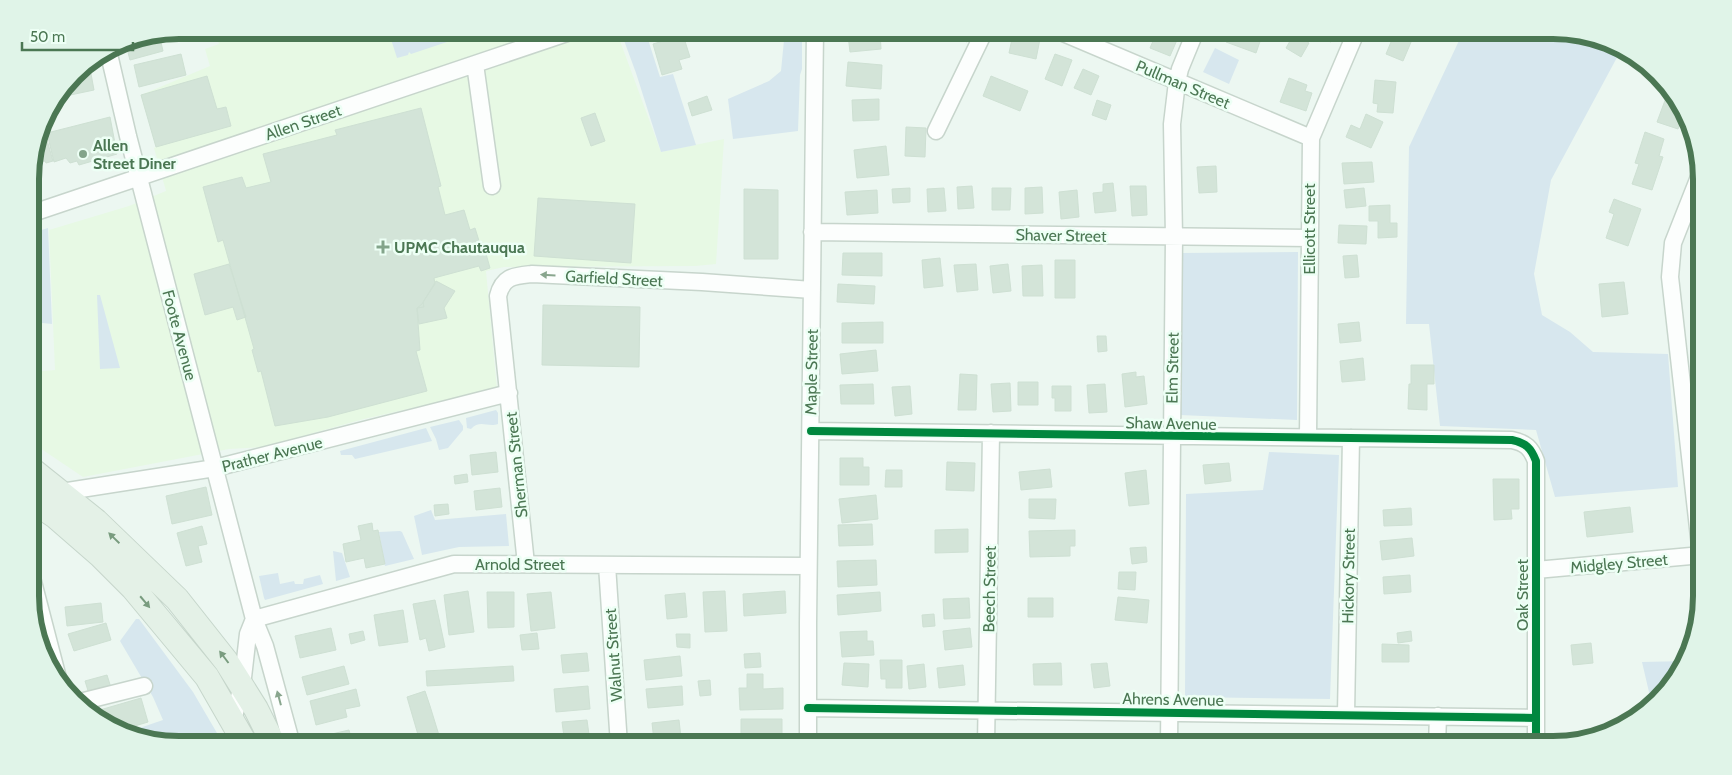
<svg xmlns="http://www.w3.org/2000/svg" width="1732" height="775" viewBox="0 0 1732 775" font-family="Cabin,sans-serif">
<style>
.medical{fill:#e7f9e4}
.green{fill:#d7e7ee}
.building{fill:#d3e4d8;stroke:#cee0d3}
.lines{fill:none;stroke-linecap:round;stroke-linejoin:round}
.minor-casing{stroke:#c7d5cc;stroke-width:19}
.highway-casing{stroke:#c6d6cb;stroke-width:26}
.minor{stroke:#fcfefd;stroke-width:16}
.highway{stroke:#e4f1e7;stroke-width:24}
.cycleway-casing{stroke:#edfff5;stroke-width:11}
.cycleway{stroke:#00873e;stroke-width:8}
.oneway{fill:#89a68e}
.oneway2{fill:#799c7f}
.poi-dot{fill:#83a48a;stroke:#edfff5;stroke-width:2}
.labels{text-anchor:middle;stroke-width:5;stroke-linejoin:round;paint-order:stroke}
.street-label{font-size:16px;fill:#4b7753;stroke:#edfff5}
.poi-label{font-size:16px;font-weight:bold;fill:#4b7753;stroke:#edfff5;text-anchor:start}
.rim{fill:none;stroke:#4b7753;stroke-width:6}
</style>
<rect width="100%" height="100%" fill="#ecf7f1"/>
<path class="medical" d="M214 30H616L661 152 724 139 716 264 695 266 504 267 486 271 497 389 364 419 263 447 229 449 83 477 31 442V372L55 370 49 230 129 206 166 191 154 148 156 147 141 95 210 66 205 49 219 44Z"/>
<path class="green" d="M388 30H399L406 38C418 42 428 41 436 30H444L453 40 411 54 409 52 408 55 397 58Z
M634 30H645L660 77 673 74 696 145 661 152 636 73 622 35Z
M785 30H802V69L800 75 798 131 733 139 728 99 769 81 781 71Z
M1464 30H1554L1610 41 1621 50 1551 180 1534 274 1542 315 1570 332 1593 352 1668 354 1678 487 1555 497 1536 430 1440 426 1429 324H1406L1409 147Z
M1215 48 1239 60 1229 84 1203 72Z
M48 228 52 324 42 323C42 308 43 298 31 289V263L35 247 33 236 35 232Z
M1298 252 1297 420 1180 415 1181 253Z
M97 295H100L120 368 100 369Z
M496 410 498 413V424C488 428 480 419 471 429L467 428 466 418Z
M459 420 463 426V430L448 448 439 450 436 439 430 427Z
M426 428 432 441 355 459 352 455H341L340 451Z
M1269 452 1339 455 1330 699 1185 697 1186 494 1263 490Z
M431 510 435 520 506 514 509 546 459 547 422 555 414 516Z
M400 531 402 532 414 559 385 566 379 532Z
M333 551 342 553 350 577 336 581Z
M278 573 280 584 294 581 295 584H303L304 579 320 575 323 584 265 600 264 598 259 576Z
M136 619H139L193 692 224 745H178L122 734 163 720 153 697 120 641Z
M1686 661 1671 687 1652 705 1642 662Z"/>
<path class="building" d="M950 30H972L967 42 949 34Z
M1123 30H1138L1135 36Z
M1230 30 1246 34 1248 30H1255L1263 33 1256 53 1226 42Z
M1318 30H1335L1331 42 1315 37Z
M1396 30H1403L1414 35 1403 61 1386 54Z
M880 32 881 49 850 52 848 35Z
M1157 32 1177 40 1170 56 1150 48Z
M159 34 163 51 130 60 125 41Z
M1013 34 1040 39 1036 59 1009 53Z
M1294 34 1309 43 1301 57 1286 48Z
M683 35 690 57 679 60 682 69 662 75 653 44Z
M181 54 186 75 139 87 134 65Z
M1055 54 1072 60 1062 86 1045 79Z
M848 62 882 65 881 89 846 86Z
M86 63H89L94 90 56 98 80 67Z
M1083 69 1099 76 1091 95 1074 88Z
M207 76 217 109 226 107 231 126 156 147 141 95Z
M991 76 1028 91 1020 111 983 96Z
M1289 78 1307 85 1305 91 1312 93 1306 111 1280 102Z
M1375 80 1396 82 1393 113 1377 112 1378 104 1373 103Z
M1670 87 1683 116 1678 129 1657 122Z
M707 96 712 110 692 116 688 103Z
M879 99V120L853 121 852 100Z
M1097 100 1111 105 1106 120 1092 115Z
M421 108 441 186 438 187 445 215 464 210 470 230 475 228 480 244 483 243 490 268 481 271 479 266 434 278 435 284 423 302 424 307 417 308 420 350 416 351 427 391 328 417 275 426 261 371 258 372 252 350 254 349 223 240 218 242 203 187 242 177 246 188 271 182 263 154 337 135 335 130Z
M595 113 605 141 591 146 581 118Z
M1366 114 1383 122 1371 148 1346 137 1351 125 1360 129Z
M110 117 117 154 79 165 77 161 70 163 66 158 54 162 47 133Z
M906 127 926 128 925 157 905 156Z
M1645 132 1664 139 1659 156 1663 157 1652 190 1632 184 1639 164 1635 163Z
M45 133 53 161 46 163 45 161 33 163 32 160 39 135Z
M886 146 889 175 857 178 854 150Z
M1372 162 1374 182 1344 184 1342 163Z
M1216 166 1217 192 1199 193 1197 167Z
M1113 183 1116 211 1095 213 1093 193 1103 192V184Z
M972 186 974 208 958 209 957 187Z
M1130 186H1146L1147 215 1132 216Z
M1042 187 1043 213 1025 214V188Z
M910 188V202L893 203 892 189Z
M944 188 946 211 928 212 927 189Z
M992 188H1011L1010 210H992Z
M1364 188 1366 206 1346 208 1344 190Z
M744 189 778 190V259H744Z
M877 190 878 213 847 215 845 192Z
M1077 190 1079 217 1061 219 1059 192Z
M538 198 635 204 631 263 534 256Z
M1614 199 1641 209 1628 246 1606 238 1614 214 1609 212Z
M1390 205V223H1397V237L1378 238V221H1369V206Z
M1339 225 1367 226 1366 244 1338 243Z
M843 253H882V276L842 275Z
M1357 255 1359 277 1345 278 1343 256Z
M940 258 943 286 924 288 922 260Z
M1055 260H1075V298H1055Z
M229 264 246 317 237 320 233 307 205 315 194 274Z
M976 264 978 290 957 292 954 265Z
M1008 264 1011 291 993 293 990 266Z
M1042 265 1043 296H1023L1022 266Z
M436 281 455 291 444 308 447 318 419 324 417 308 422 304Z
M1624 282 1628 314 1602 317 1599 284Z
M838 284 875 286 874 304 837 302Z
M543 305 640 307 639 367 542 365Z
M883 322V343H842V323Z
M1359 322 1361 341 1340 343 1338 324Z
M1097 336H1106L1107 351 1098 352Z
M876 350 878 371 842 374 840 354Z
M1363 358 1365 380 1342 382 1340 361Z
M1411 365H1434V384H1427V410L1408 409 1409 384H1411Z
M1136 372V377L1144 376 1147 404 1125 407 1122 374Z
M960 374 977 375 976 410H958Z
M1018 382H1038V405H1018Z
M1010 383 1011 411 993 412 991 384Z
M873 384 874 404H841L840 385Z
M1105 384 1107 412 1089 413 1087 385Z
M910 386 912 414 895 416 892 387Z
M1052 386H1071V411H1055V398H1052Z
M496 452 498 472 472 475 470 455Z
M840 458H863V467H869V485H840Z
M947 462 975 463 974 491 946 490Z
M1229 463 1231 481 1205 484 1203 465Z
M1050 469 1052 487 1021 490 1019 472Z
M886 470H902V487H885Z
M1146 470 1149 504 1129 506 1125 473Z
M467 474 468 482 455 484 454 476Z
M1493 479H1519V509H1511L1512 519 1494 520Z
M206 487 212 515 172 524 166 496Z
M500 488 502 507 476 510 474 491Z
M876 495 878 519 842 523 839 499Z
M1029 499H1056L1055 519 1029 518Z
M448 504 449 514 435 516 434 505Z
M1630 507 1633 532 1587 537 1584 512Z
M1411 508 1412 525 1384 526 1383 510Z
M372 523 373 531 378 530 385 564 366 568 364 558 346 562 343 544 361 540 358 526Z
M872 524 873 545 839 546 838 525Z
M202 526 207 544 198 546 202 562 186 566 177 533Z
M968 529V552L935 553V530Z
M1075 530V546H1070V556L1030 557 1029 531Z
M1412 538 1414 556 1382 560 1380 541Z
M1146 547 1147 562 1132 564 1130 548Z
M876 560 877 585 838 587 837 561Z
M1119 572H1136L1135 590 1118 589Z
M1410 575 1411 592 1384 594 1383 577Z
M468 591 474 632 449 635 444 595Z
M725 591 727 631 705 632 703 592Z
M785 591 786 613 744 616 743 594Z
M487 592H514V627L488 628Z
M551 592 555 628 531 631 527 594Z
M880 592 881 611 838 615 837 595Z
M685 593 687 617 667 619 665 595Z
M1118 597 1149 600 1147 623 1115 620Z
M969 598 970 618 944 619 943 599Z
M1028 598H1053V617H1028Z
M435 600 445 647 429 651 426 638 420 640 413 604Z
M101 603 103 622 67 626 65 607Z
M403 610 408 642 379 646 374 615Z
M934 614 935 626 923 627 922 615Z
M106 623 111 640 74 651 68 634Z
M331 628 336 650 300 658 295 636Z
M970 628 972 647 945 650 943 631Z
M363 631 365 640 351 644 349 634Z
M867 631V641H873L874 655 842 657 840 632Z
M1411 631 1412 641 1398 643 1397 633Z
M537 633 539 649 522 650 520 635Z
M676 634H690V648L677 647Z
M1591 643 1593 663 1573 665 1571 645Z
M1382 644 1409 645V662H1382Z
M587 653 589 671 563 673 561 655Z
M760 653 761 667 745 668 744 654Z
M680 656 682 676 646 680 644 660Z
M880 660H902V688H886V679H881Z
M844 663 869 664 868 687 842 685Z
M1061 663 1062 685H1034L1033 664Z
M1107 663 1110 686 1094 688 1091 664Z
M924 664 926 687 909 689 907 666Z
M963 665 965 685 939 688 937 668Z
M344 666 349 684 307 695 302 677Z
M513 666 514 681 427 686 426 671Z
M747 674H763V689L783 688V709L740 710 739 688H747Z
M107 675 112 691 90 697 85 681Z
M710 680 711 695 700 696 698 681Z
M588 686 590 709 556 712 554 689Z
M682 686 683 705 648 708 646 689Z
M356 689 360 706 345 709 347 717 316 725 310 701Z
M425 691 430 706 442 745H421L407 697Z
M141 698 148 722 118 731 93 712Z
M741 719H782V738L741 739Z
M587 720 590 742 565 744 562 722Z
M679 720 681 738 654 741 652 723Z
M349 730 353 745H321L319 737Z
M840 734H872V745H840Z
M937 738V745H916L915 740Z
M948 740H969V745H948Z
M1025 740H1043V745H1025Z
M1096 740H1120V745H1096Z"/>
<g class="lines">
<g class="minor-casing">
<path id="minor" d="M1056 30 1311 138
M108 50 128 136 254 619 265 646 292 745
M475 64 492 186
M936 131 985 30
M1701 172 1673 243 1670 277 1701 555
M30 214 576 30
M812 232 1309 238
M811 431 1512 440C1526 443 1531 448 1536 461V745
M1308 437 1311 138 1357 30
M55 493 215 468 509 393
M526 564 498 296C503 276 514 276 532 274L702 282 812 290
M607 565 619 745
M1536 570 1702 555
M31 574 59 682
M254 619 454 564 808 566
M80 702 144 686
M808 708 1536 718
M1346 714 1351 438
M233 720 242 686 248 634 254 619
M808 745V624L815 30
M986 745 991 433
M1169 745 1174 237 1172 124 1177 82 1180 69 1196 30
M1437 745 1438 716"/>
</g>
<g class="highway-casing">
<path id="highway" d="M31 469 96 521 177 599 226 661 256 709 274 745
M31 500 55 516 101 556 133 588 207 677 246 745"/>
</g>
<use href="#minor" class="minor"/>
<use href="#highway" class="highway"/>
<g class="cycleway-casing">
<path id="cycleway" d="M811 431 1512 440C1526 443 1531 448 1536 461V745
M808 708 1536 718"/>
</g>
<use href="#cycleway" class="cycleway"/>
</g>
<defs><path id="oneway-solid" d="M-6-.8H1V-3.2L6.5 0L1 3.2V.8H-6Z" transform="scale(1.25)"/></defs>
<g class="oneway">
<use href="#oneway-solid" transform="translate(548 275) rotate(-177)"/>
<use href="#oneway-solid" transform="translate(279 698) rotate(-105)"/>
</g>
<g class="oneway2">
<use href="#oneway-solid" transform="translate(114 538) rotate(-136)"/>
<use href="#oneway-solid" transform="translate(145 602) rotate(50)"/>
<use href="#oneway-solid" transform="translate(224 657) rotate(-127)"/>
</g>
<g class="poi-dot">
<circle cx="83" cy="154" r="5"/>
<path d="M380.5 239.5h5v5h5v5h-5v5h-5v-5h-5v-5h5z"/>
</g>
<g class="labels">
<g class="street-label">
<text transform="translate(1183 84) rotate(23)" y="6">Pullman Street</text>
<text transform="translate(303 122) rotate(-19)" y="6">Allen Street</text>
<text transform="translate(1309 229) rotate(-90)" y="6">Ellicott Street</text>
<text transform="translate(1061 235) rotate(1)" y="6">Shaver Street</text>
<text transform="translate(614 278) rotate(3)" y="6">Garfield Street</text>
<text transform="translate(180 335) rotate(75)" y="6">Foote Avenue</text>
<text transform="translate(1172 368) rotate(-89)" y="6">Elm Street</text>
<text transform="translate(811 372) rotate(-89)" y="6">Maple Street</text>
<text transform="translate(1171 423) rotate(1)" y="6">Shaw Avenue</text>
<text transform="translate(272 454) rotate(-14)" y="6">Prather Avenue</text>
<text transform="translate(516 465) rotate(-96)" y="6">Sherman Street</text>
<text transform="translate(1619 563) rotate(-5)" y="6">Midgley Street</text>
<text x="520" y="570">Arnold Street</text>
<text transform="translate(1348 576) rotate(-89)" y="6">Hickory Street</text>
<text transform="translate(989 589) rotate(-89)" y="6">Beech Street</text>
<text transform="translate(1522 595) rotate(-90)" y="6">Oak Street</text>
<text transform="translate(613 655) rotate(-94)" y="6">Walnut Street</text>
<text transform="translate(1173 699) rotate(1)" y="6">Ahrens Avenue</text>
</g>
<g class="poi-label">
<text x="93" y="151">Allen<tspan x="93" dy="18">Street Diner</tspan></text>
<text x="394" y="253">UPMC Chautauqua</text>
</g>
</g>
<path d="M0 0H1732V775H0ZM179 39H1553A140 140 0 0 1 1693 179V596A140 140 0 0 1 1553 736H179A140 140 0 0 1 39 596V179A140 140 0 0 1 179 39Z" fill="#e0f4e8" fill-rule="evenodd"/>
<path class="rim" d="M179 39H1553A140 140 0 0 1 1693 179V596A140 140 0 0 1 1553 736H179A140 140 0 0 1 39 596V179A140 140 0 0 1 179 39Z"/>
<path d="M22 42v8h111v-8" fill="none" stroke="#4b7753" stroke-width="2.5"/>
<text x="30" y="42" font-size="15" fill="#4b7753" stroke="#edfff5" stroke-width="4" paint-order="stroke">50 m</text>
</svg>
